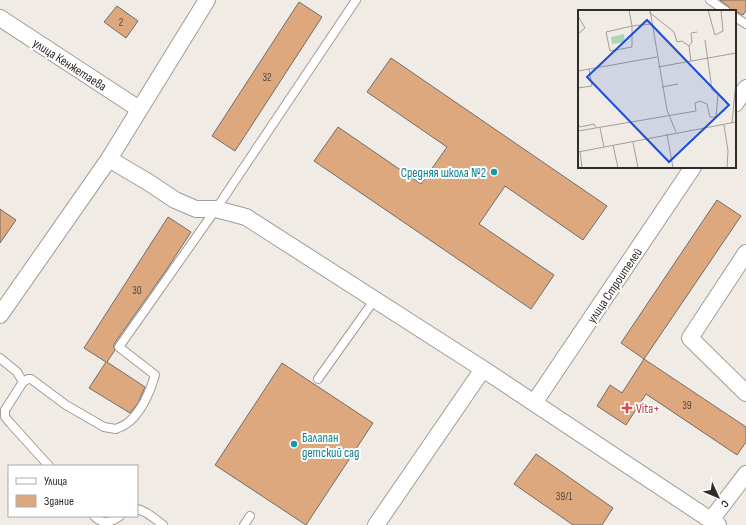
<svg xmlns="http://www.w3.org/2000/svg" width="746" height="525" viewBox="0 0 746 525" font-family="'Sofia Sans Condensed',sans-serif">
<style>
.building{fill:#dea87f;stroke:#726d69}
.lines{fill:none;stroke-linecap:round;stroke-linejoin:round}
.lane-casing{stroke:#a09c97;stroke-width:10}
.street-casing{stroke:#a09c97;stroke-width:18}
.lane{stroke:#fff;stroke-width:8}
.street{stroke:#fff;stroke-width:16}
.culture-dot{fill:#0f9aa8;stroke:#fff;stroke-width:1.5}
.health-dot{fill:#e0444e;stroke:#fff;stroke-width:1.5}
.labels{text-anchor:middle;stroke-width:4;stroke-linejoin:round;paint-order:stroke}
.number-label{font-size:11px;fill:#5a4c3f}
.street-label{font-size:13px;fill:#2e2d2a;stroke:#fff}
.culture-label{font-size:13px;fill:#0d838f;stroke:#fff;text-anchor:end}
.health-label{font-size:13px;fill:#be3a42;stroke:#fff;text-anchor:start}
.inset-road{fill:none;stroke:#a29f9a;stroke-width:1}
.view{fill:#1d4ed8;fill-opacity:0.15;stroke:#1d4ed8;stroke-width:2}
.inset-edge{fill:none;stroke:#2e2d2a;stroke-width:2}
</style>
<rect width="100%" height="100%" fill="#f0ebe5"/>
<path class="building" d="M720 0H746V11L743 15 735 11H731L729 7Z
M299 2 322 17 235 151 212 136Z
M117 6 138 21 126 38 104 22Z
M391 58 607 206 583 240 505 186 479 224 554 275 531 309 314 161 338 127 421 184 447 147 367 92Z
M717 200 741 216 644 359 621 343Z
M0 209 16 220 0 243Z
M168 217 191 232 167 269 114 344V347L115 350 107 362 145 387 138 403 130 413 89 388 106 362 84 348Z
M644 359 746 427V442L737 455 646 394 626 425 597 406 610 385 622 393Z
M282 363 373 423 306 525 215 465Z
M536 454 613 508 602 525H573L514 484Z"/>
<g class="lines">
<g class="lane-casing">
<path id="lane" d="M710 0 726 11
M735 17 746 24
M0 358 17 372 23 382
M318 379 375 299
M49 466 11 424 5 417V410L23 382 28 379H31L66 405 104 427 116 429C120 427 126 425 130 421 143 409 150 392 155 375L119 347 216 209 356 0
M137 509C147 511 155 519 163 525
M94 516C103 525 110 523 120 516
M244 525 250 516"/>
</g>
<g class="street-casing">
<path id="street" d="M0 18 139 109
M735 104 746 88
M109 159 148 182 175 200 196 209H216L246 217 483 369 718 525
M746 253 690 338 746 393
M0 315 109 159 207 0
M534 403 693 167
M711 520 746 474
M376 525 483 369"/>
</g>
<use href="#lane" class="lane"/>
<use href="#street" class="street"/>
</g>
<g class="culture-dot">
<circle cx="494" cy="172" r="4"/>
<circle cx="294" cy="444" r="4"/>
</g>
<path class="health-dot" d="M625 402h4v4h4v4h-4v4h-4v-4h-4v-4h4z"/>
<g class="labels">
<g class="number-label">
<text x="121" y="26">2</text>
<text x="267" y="81">32</text>
<text x="137" y="294">30</text>
<text x="687" y="409">39</text>
<text x="564" y="500">39/1</text>
</g>
<g class="street-label">
<text transform="translate(70 64) rotate(33)" y="5">улица Кенжетаева</text>
<text transform="translate(614 285) rotate(-56)" y="5">улица Строителей</text>
</g>
<g class="culture-label">
<text x="486" y="177">Средняя школа №2</text>
<text x="302" y="442" text-anchor="start">Балапан<tspan x="302" dy="15">детский сад</tspan></text>
</g>
<g class="health-label">
<text x="636" y="413">Vita+</text>
</g>
</g>
<g transform="translate(578 10)">
<rect width="158" height="158" fill="#f0ebe5"/>
<path d="M46 24 47 32 34 34 33 27Z" fill="#aad7b1"/>
<path class="inset-road" d="M51 0 54 16 73 14M72 0 89 100 98 122M130 0 137 25 145 21 143 0M71 2 96 22 99 32 104 31 111 36 113 51M0 6 7 18 0 24M54 16V37L32 41 28 22ZM111 36 114 32 113 23 119 22M80 57 158 43M0 61 79 47M84 77 100 74M0 78 14 76 11 59M154 113 158 71M0 114 2 117 16 114 18 118M146 115 150 141 149 158M22 118 26 137M0 121 118 101 117 93 122 91 129 94 132 107H138L140 84 134 80 127 30M89 124 95 158M55 132 60 158M35 135 40 158M2 141 4 158M0 142 158 112"/>
<path class="view" d="M69 10 151 95 91 152 9 67Z"/>
<rect width="158" height="158" class="inset-edge"/>
</g>
<rect x="8" y="465" width="130" height="52" fill="#ffffff" stroke="#ababaa"/>
<rect x="16" y="478" width="20" height="6" fill="#ffffff" stroke="#ababaa"/>
<text x="44" y="485" font-size="12" fill="#2e2d2a">Улица</text>
<rect x="16" y="495" width="20" height="12" fill="#dea87f" stroke="#ababaa"/>
<text x="44" y="505" font-size="12" fill="#2e2d2a">Здание</text>
<g transform="translate(718 497) rotate(134)" stroke="#ffffff" stroke-width="3" paint-order="stroke">
<path d="M0-3L7 15L0 10L-7 15Z" fill="#2e2d2a"/>
<text y="-6" font-size="11" font-weight="bold" text-anchor="middle" fill="#2e2d2a">С</text>
</g>
</svg>
